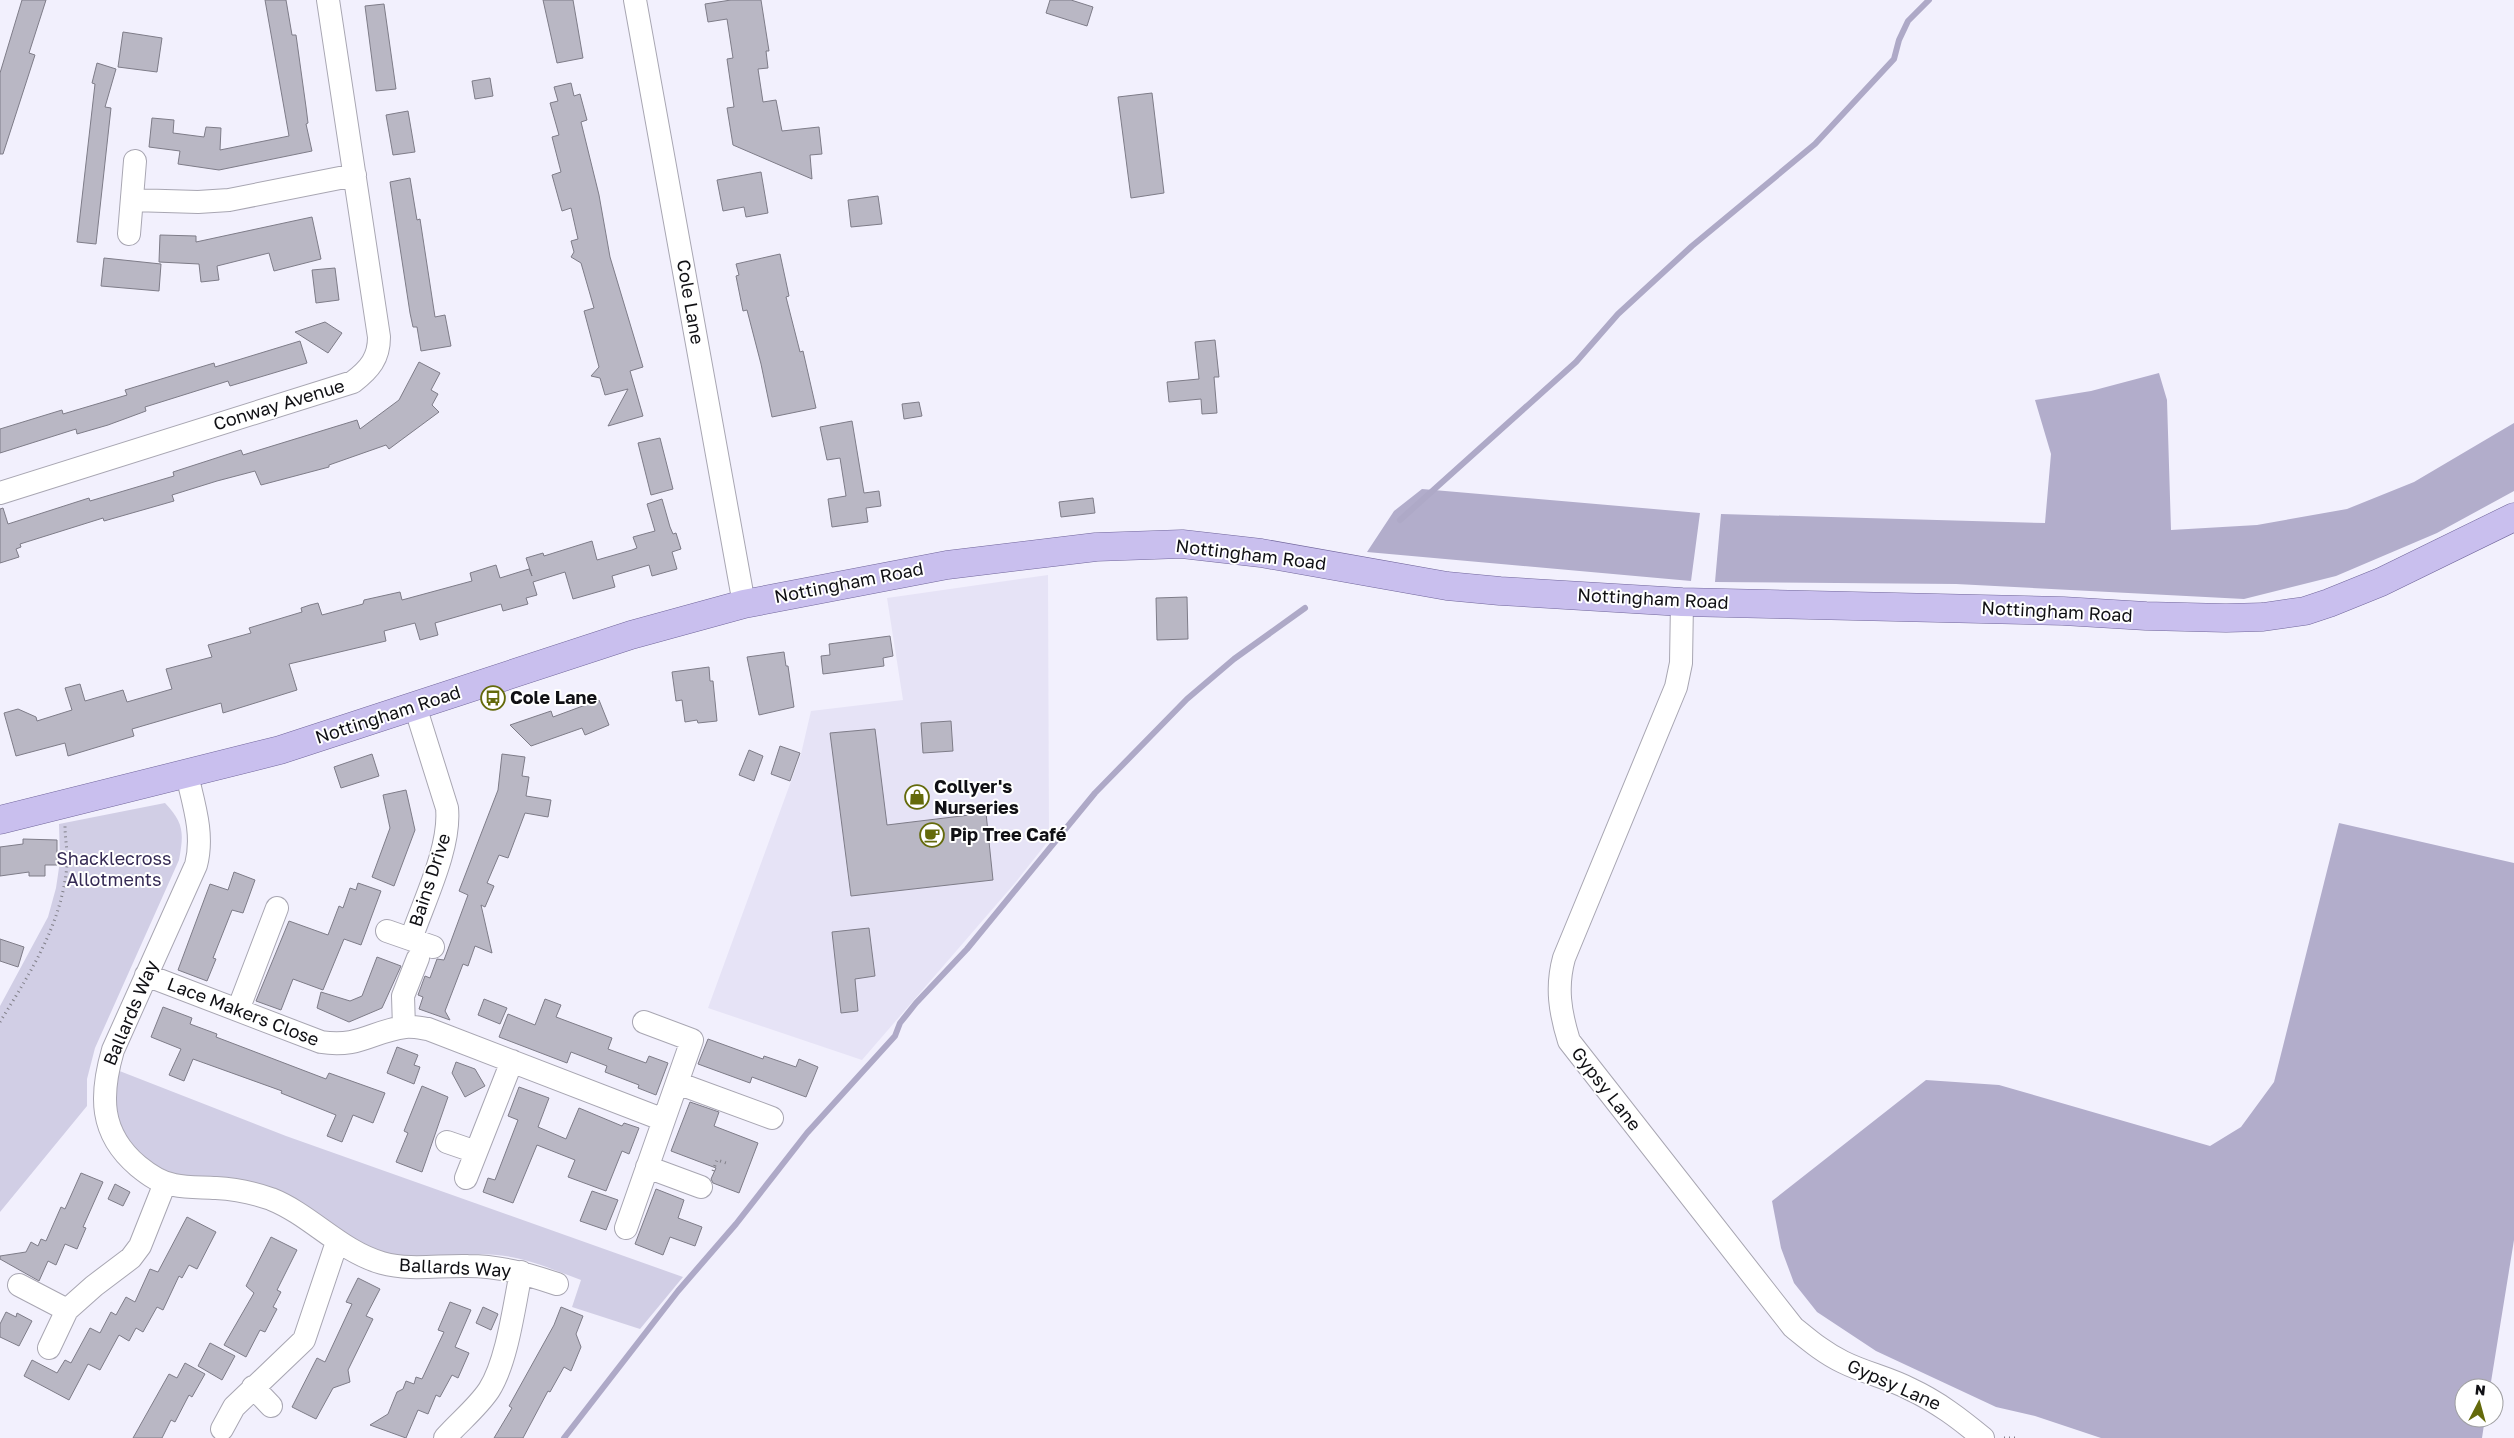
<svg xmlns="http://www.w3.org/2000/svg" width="2514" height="1438" viewBox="0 0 2514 1438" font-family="'Golos Text',sans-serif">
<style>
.built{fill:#e6e3f6}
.green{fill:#d1cee5}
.forest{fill:#b2adcb}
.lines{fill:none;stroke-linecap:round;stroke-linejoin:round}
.stream{stroke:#aea9c7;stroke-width:6}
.building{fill:#b9b7c4;stroke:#7e7c88}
.minor-casing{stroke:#a8a6b2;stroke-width:24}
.major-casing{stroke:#71669b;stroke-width:29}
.path{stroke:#807f88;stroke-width:3;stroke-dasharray:1 4;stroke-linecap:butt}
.minor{stroke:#fff;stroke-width:22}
.major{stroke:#c9bfee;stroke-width:28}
.labels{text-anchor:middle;stroke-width:4;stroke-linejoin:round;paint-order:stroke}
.street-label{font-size:18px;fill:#101014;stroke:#fff}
.poi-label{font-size:18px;font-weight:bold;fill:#101014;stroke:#fff;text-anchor:start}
.park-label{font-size:18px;fill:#352a54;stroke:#fff}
</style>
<rect width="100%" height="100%" fill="#f2f0fd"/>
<path class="built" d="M1048 575 1049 840 1015 883 862 1060 708 1008 801 754 811 711 903 700 887 598Z"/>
<path class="green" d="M165 803C184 823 184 833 179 860L95 1048 87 1079V1106L0 1212V1006L48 917 56 888 60 861 59 824Z
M117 1070 286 1136 683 1277 640 1329 572 1307 581 1280C554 1270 527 1258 497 1255 470 1252 443 1259 416 1258 387 1256 361 1245 337 1232L171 1175C145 1161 116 1137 114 1105 114 1093 116 1081 117 1070Z"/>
<path class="forest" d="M2159 373 2167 400 2171 530 2257 525 2347 509 2414 482 2514 423V491L2437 533 2336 576 2244 599 1956 584 1715 582 1721 514 2045 523 2051 454 2035 400 2091 391Z
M1422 489 1700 513 1691 581 1367 552 1394 511Z
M2339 823 2514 863V1240L2490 1388H2464V1418H2485L2482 1438H2101L2035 1416 1996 1407 1876 1351 1817 1312 1794 1283 1781 1248 1772 1201 1926 1080 1999 1085 2210 1146 2241 1127 2274 1082Z"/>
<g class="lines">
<path class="stream" d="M1400 520 1576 362 1618 314 1692 246 1815 144 1894 59 1899 40 1908 21 1929 0
M564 1438 678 1291 736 1224 807 1133 895 1036 900 1023 916 1003 967 949 1095 793 1187 699 1234 659 1305 608"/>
</g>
<path class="building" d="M22 0H46L29 53 35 55 3 154H0V73Z
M265 0H286L292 35H296L306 107 308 123 306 124 312 151 219 170 178 164 180 151 149 147 152 118 174 120 173 133 204 137 206 127 221 128 220 150 289 136Z
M543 0H573L583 58 557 63Z
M731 0H761L769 51H766L768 68 758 69 763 102 776 100 782 131 819 127 822 154 810 155 812 179 733 145 727 108 734 107 727 59 733 58 727 19 708 22 705 4Z
M1050 0H1071L1093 7 1087 26 1046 13Z
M384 4 396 89 376 91 365 6Z
M123 32 162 38 157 72 118 67Z
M97 63 116 69 105 107 111 108 96 244 77 242 95 84 92 83Z
M490 78 493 96 475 99 472 81Z
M571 83 574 96 580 94 587 120 581 122 599 195 610 257 643 367 630 371 643 416 608 426 628 389 605 395 600 378 591 376 599 367 584 311 594 308 581 263 571 257 574 252 571 241 578 239 571 208 562 211 552 175 561 172 552 137 559 135 550 103 558 101 554 87Z
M1152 93 1164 193 1131 198 1118 97Z
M408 111 415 152 393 155 386 115Z
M761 172 768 213 746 217 744 207 723 211 717 180Z
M410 178 417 220 420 219 435 317 445 315 451 346 421 351 417 327H413L410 313 390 182Z
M878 196 882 224 851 227 848 200Z
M312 217 321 259 274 271 269 253 217 266 219 280 201 282 199 264 159 262 160 235 196 236V242Z
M780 254 789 296 786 297 800 352 803 351 816 408 772 417 761 364 747 310 743 311 736 276 739 275 736 264Z
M104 258 161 264 159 291 101 286Z
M335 268 339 300 316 303 312 270Z
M325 322 342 333 328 353 295 332Z
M1215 340 1219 377H1214L1217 413 1202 414 1201 399 1169 402 1167 382 1199 379 1195 342Z
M300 341 307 363 230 386 228 381 145 407 146 411 108 425 77 434 76 429 0 453V429L62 410 63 414 127 395 125 390 214 363 215 367Z
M419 362 440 373 431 390 438 394 432 405 439 412 389 449 386 445 329 465V467L261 485 255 471 217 481 172 495 174 501 104 521 103 518 20 544 21 547 16 549 19 557 0 563V509L3 508 8 524 89 498 90 501 174 476 173 472 241 450 243 455 357 420 360 429 399 400Z
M919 402 922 416 904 419 902 404Z
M852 421 864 493 879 491 881 506 866 508 868 522 832 527 828 499 846 496 840 458 827 460 820 427Z
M660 438 673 489 651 495 638 443Z
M1093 498 1095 513 1061 517 1059 502Z
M662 499 670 527 673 534 676 533 681 549 672 552 677 569 652 576 649 565 612 576 615 587 573 599 565 572 533 582 537 595 526 598 528 604 503 611 501 604 435 623 438 635 420 640 415 623 384 631 386 641 289 664 297 690 223 713 221 703 132 729 134 736 68 756 65 743 16 756 4 713 18 709 36 717 37 721 72 710 65 688 80 684 85 701 123 690 127 702 172 689 166 669 212 657 208 645 251 633 249 628 302 612 301 608 310 605 318 603 322 615 363 604 364 600 400 592 402 600 472 581 470 573 496 565 500 578 529 569 532 576 526 558 543 553 544 556 592 541 597 560 632 550 637 548 633 537 655 531 647 504Z
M1187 597 1188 639 1157 640 1156 598Z
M890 636 893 656 883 658 884 666 823 674 821 656 830 655 829 644Z
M784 652 786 666H788L794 707 759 715 747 657Z
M709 667 710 681H713L717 721 698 723 697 720 685 722 682 700 676 701 672 672Z
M599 700 609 725 585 735 582 728 531 746 510 725 551 711 553 717Z
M951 721 953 751 923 753 921 723Z
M875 729 887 825 986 813 993 880 851 896 830 733Z
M780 746 800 753 790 781 771 774Z
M749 750 763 756 754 781 739 775Z
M372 754 379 776 341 788 334 767Z
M502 754 525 757 522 776 529 777 526 796 551 800 548 817 525 813 508 858 499 855 487 883 494 886 485 907 481 905 492 953 475 946 468 966 463 964 445 1011 450 1020 419 1009 423 997 418 995 425 976 430 978 437 959 444 960 468 895 459 891 498 790Z
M406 790 415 830 394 886 372 877 390 828 383 795Z
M23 839 57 840V865H45V876H29V872L0 876V847L23 844Z
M234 872 255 880 243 913 232 910 213 958 216 959 207 981 178 970 210 884 228 890Z
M358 883 381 891 361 945 344 939 323 990 293 979 281 1010 256 1001 289 921 328 935 339 906 343 908 350 888 356 890Z
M869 928 875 976 855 979 858 1011 841 1013 832 932Z
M0 939 24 947 18 967 0 961Z
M377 957 401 966 382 1008 349 1022 317 1008 321 992 350 1001 362 996Z
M484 999 507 1008 500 1024 478 1015Z
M545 999 561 1005 556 1017 612 1038 608 1049 646 1063 649 1056 668 1063 656 1095 638 1088 639 1085 605 1072 607 1066 571 1052 567 1063 499 1037 508 1014 535 1025Z
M163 1007 192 1018 190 1024 217 1034 216 1037 326 1079 329 1073 385 1093 373 1123 353 1115 342 1142 327 1136 336 1115 281 1093 282 1091 193 1059 184 1081 169 1075 181 1049 151 1037Z
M708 1039 763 1059 764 1056 796 1067 799 1059 818 1067 806 1097 752 1077 750 1083 698 1064Z
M397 1047 418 1055 414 1065 420 1067 414 1084 387 1073Z
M456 1062 475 1069 485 1086 465 1097 452 1073Z
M422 1086 448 1097 422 1172 396 1162 408 1133 404 1131Z
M519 1087 549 1098 538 1127 566 1139 579 1108 622 1126 624 1123 639 1128 629 1154 622 1151 606 1191 568 1177 575 1160 537 1145 513 1203 483 1192 488 1178 495 1180 518 1120 508 1116Z
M690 1102 719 1112 714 1126 758 1143 739 1193 713 1183 711 1179 716 1168 671 1151Z
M81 1173 103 1182 83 1227 86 1228 77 1249 65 1244 56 1265 48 1261 39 1281 0 1259V1256L26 1252 31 1242 38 1246 41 1239 46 1241 61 1207 65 1209Z
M115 1184 130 1192 123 1206 108 1199Z
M656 1189 684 1200 678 1218 702 1227 695 1246 670 1237 663 1255 635 1244Z
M592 1191 618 1200 606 1230 580 1221Z
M187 1217 216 1232 197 1269 189 1265 182 1278 179 1276 163 1310 157 1307 143 1332 136 1328 129 1341 119 1335 100 1370 88 1364 69 1400 24 1376 32 1360 57 1373 65 1360 71 1363 90 1328 100 1333 111 1312 116 1315 126 1297 135 1302 150 1269 158 1272Z
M271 1237 297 1250 277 1290 281 1292 273 1307 277 1309 265 1332 260 1330 246 1357 224 1345 254 1293 246 1286Z
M358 1278 380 1289 366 1316 373 1319 348 1370 350 1382 333 1388 316 1419 292 1407 317 1358 325 1362 352 1304 346 1302Z
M450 1302 471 1310 455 1347 469 1353 458 1378 452 1375 440 1397 436 1395 428 1414 418 1410 406 1438 370 1425 388 1414 397 1392 403 1389 406 1381 414 1384 416 1377 422 1379 444 1332 438 1330Z
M483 1307 498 1314 491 1330 476 1323Z
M561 1307 583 1316 576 1334 581 1347 571 1371 564 1367 550 1392 548 1391 523 1438H494L512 1408 509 1406 554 1325Z
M6 1312 16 1317 17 1313 32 1321 19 1346 0 1337V1324Z
M210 1343 235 1356 222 1380 198 1366Z
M185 1363 205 1374 192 1397 189 1395 175 1422 171 1420 162 1438H133L169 1374 177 1378Z"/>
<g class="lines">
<g class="minor-casing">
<path id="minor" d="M635 0 744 604
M132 200 198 202 229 200 355 175
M129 234 135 161
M0 493 353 382C370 369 379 358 379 337L328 0
M1682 602 1681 663 1676 687 1564 958C1556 987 1560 1012 1569 1041L1793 1327C1809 1340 1824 1353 1843 1362 1865 1373 1889 1378 1910 1389 1938 1402 1960 1419 1983 1438
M187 775C194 805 204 835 196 865L113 1050C100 1095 99 1133 138 1166 149 1175 160 1183 174 1185 188 1188 202 1187 216 1188 234 1189 254 1193 271 1199 311 1215 340 1251 382 1263 411 1271 439 1265 468 1266 500 1266 527 1274 557 1284
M387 931 433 947
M411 939C424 901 451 847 447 808L415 706
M146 975 321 1042C360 1048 372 1031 405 1027 412 1026 421 1028 428 1029L664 1120
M238 1010 277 908
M404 1027 403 996 418 958
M677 1083 772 1118
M447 1142 476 1152
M647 1167 701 1187
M466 1178 512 1061
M626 1228 692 1040 644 1022
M19 1285 67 1310
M49 1348 67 1310 94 1286 131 1258 140 1246 165 1183
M253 1387 271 1406
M222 1429 234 1407 304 1340 337 1242
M445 1438C459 1422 477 1408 489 1390 507 1362 514 1307 521 1272"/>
</g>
<g class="major-casing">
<path id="major" d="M0 820 280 750 631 635 744 604 947 565 1096 547 1182 544 1261 553 1447 586 1500 591 1682 602 2063 611 2146 616 2226 618 2263 617 2305 611 2329 603 2381 582 2514 517"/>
</g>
<path class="path" d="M0 1022C30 973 62 924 67 865 68 852 65 839 65 826
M713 1171 717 1160 726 1163
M2004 1438H2019"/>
<use href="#minor" class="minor"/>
<use href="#major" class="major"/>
</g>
<defs>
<g id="bus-ring" transform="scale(1.25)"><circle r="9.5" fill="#fff" stroke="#646a0b" stroke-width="1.5"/><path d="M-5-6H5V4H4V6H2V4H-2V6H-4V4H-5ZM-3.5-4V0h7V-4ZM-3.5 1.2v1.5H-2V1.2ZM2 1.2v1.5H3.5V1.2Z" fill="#646a0b"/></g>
<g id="shop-ring" transform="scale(1.25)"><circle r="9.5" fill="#fff" stroke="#646a0b" stroke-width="1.5"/><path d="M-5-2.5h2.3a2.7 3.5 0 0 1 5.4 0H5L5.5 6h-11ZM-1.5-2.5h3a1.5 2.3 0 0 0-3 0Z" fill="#646a0b"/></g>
<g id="cafe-ring" transform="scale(1.25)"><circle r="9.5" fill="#fff" stroke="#646a0b" stroke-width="1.5"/><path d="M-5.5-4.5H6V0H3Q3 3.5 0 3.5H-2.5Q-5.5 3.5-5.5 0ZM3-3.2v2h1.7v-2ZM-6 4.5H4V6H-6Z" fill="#646a0b"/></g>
</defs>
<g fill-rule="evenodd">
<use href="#bus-ring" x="493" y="698"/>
<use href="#shop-ring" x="917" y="797"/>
<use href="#cafe-ring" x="932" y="835"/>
</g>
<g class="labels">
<g class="street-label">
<text transform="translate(690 302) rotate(80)" y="6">Cole Lane</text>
<text transform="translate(279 405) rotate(-17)" y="6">Conway Avenue</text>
<text transform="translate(1251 555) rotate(7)" y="6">Nottingham Road</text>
<text transform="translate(849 583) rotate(-11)" y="6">Nottingham Road</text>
<text transform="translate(1653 599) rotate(3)" y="6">Nottingham Road</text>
<text transform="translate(2057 612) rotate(3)" y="6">Nottingham Road</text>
<text transform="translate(388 715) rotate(-18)" y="6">Nottingham Road</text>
<text transform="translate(430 880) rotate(-72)" y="6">Bains Drive</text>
<text transform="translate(243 1012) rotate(21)" y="6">Lace Makers Close</text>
<text transform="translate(131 1013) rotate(-67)" y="6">Ballards Way</text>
<text transform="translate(1606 1089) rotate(52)" y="6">Gypsy Lane</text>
<text transform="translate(455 1268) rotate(3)" y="6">Ballards Way</text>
<text transform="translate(1894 1385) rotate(24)" y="6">Gypsy Lane</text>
</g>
<g class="poi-label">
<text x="510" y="704">Cole Lane</text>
<text x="934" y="793">Collyer's<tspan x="934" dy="21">Nurseries</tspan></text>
<text x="950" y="841">Pip Tree Café</text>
</g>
<g class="park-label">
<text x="114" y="865">Shacklecross<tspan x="114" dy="21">Allotments</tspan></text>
</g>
</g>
<g transform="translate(2479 1403) rotate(6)"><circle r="24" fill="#ffffff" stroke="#9f9fa1"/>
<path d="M0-4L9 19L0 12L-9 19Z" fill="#646a0b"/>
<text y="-8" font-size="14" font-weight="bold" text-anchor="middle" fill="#101014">N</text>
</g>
</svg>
